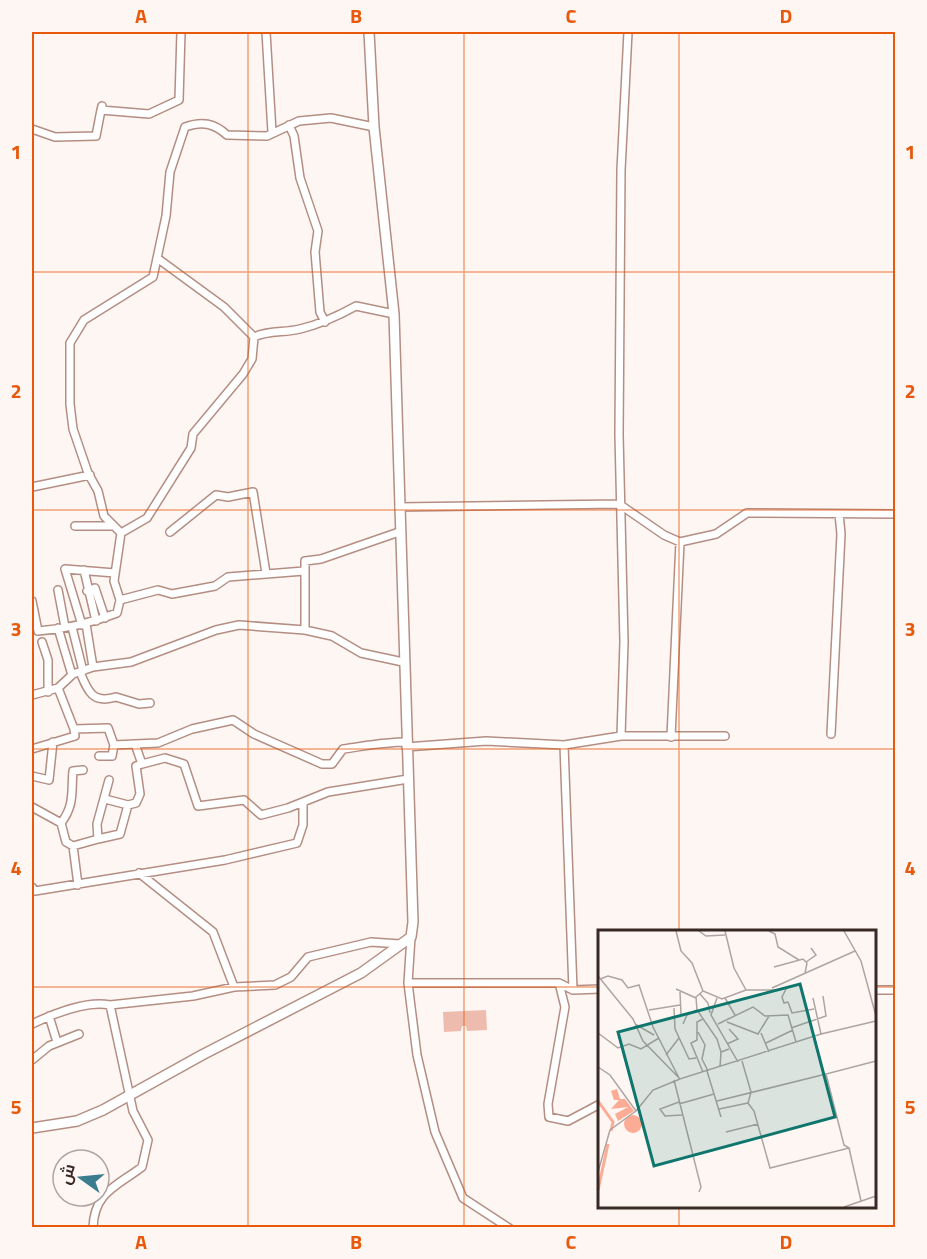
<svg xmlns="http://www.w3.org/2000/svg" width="927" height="1259" viewBox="0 0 927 1259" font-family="'Titillium Web',Cairo,sans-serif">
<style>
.green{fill:#eebcae}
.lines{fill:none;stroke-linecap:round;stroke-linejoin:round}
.minor-casing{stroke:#b48e83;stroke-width:10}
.tertiary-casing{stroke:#b48e83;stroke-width:12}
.minor{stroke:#fff;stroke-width:7}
.tertiary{stroke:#fff;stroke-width:9}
.grid{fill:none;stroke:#e8590c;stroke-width:1.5;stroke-opacity:0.55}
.inset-river{fill:none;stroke:#fcab94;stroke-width:3}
.inset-road{fill:none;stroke:#afa4a0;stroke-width:1.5}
.view{fill:#0f766e;fill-opacity:0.15;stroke:#0f766e;stroke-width:3}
.inset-edge{fill:none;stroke:#382924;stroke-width:3}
.neatline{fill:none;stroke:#e8590c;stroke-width:2}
.grid-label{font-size:20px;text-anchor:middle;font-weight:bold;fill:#e8590c}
</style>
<rect width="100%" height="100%" fill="#fef6f3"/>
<path class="green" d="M486 1010 487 1030 467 1031 466 1026H462L461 1031 444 1032 443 1012Z"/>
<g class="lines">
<g class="minor-casing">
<path id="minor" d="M266 32 272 132
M102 106 101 110 149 114 179 100 181 32
M289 125 294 136 300 178 318 231 315 252 320 312 325 322
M32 129 55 137 96 136 101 110
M254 337C269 330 284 333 300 329 321 324 338 316 356 306L394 314
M32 487 90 475
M399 507 619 504 664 535 680 542 716 534 747 513 896 514
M75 526H112
M170 532 216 495 228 497 253 492 266 573
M399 532 321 559 305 561V630L332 636 361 653 403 662
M121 533 147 518 191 448 193 434 243 374 252 359 254 337 224 307 157 258
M84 570 96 621
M58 590 65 627
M87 591 95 588 105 618
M120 600 114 581 121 533 104 516 98 491 88 473 73 429 70 404V343L84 320 153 277 166 216 170 172 185 127C202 121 214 123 227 135L267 136 299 121 331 118 374 127
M32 601 38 631C66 629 91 623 117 613L120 600 158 590 172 594 215 586 228 577 304 571
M86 624 93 667
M82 625 65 569 115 573
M72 627 83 671
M58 628 72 675
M42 642 48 660V692
M80 672C88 692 93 704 116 697L139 704 150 703
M58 688 74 729 108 728 114 745 135 744 142 764 165 758 184 764 198 806 244 800 261 815 288 808 328 792 408 779
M32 695 58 688 73 674 93 667 131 662 216 630 239 625 305 630
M831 734 841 534 839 514
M621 736 624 642 619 435 621 170 628 32
M671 737 680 542
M135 744 158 743 192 729 233 720 254 734 322 764H332L343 749C365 746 384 742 406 742
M564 745 573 990
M406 747 486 741 564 745 621 736H725
M32 749 75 736 74 729
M99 756H112L114 745
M32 776 49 780 53 742
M128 805 136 803 140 794 136 766 142 764
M32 807 61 823
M98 839 120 834 128 805 105 799
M73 846 66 842 61 823C75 805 71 791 73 771L83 770
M139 873 213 932 234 987
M78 885 73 846 98 839 97 824 109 780
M32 887 35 891 225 860 297 843 303 825V802
M411 937 408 983 417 1055 435 1132 463 1198 509 1228
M408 983H559L573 990 600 989
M559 983 565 1007 548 1104 549 1117 568 1121 600 1104
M874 990H896
M49 1016 57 1042
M32 1024C53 1014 87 1000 110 1005L193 996 234 987 275 985 291 977 308 957 371 942 400 944
M32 1060 49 1046 79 1034
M93 1228C94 1192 117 1186 142 1167L148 1140 133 1111 110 1005"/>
</g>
<g class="tertiary-casing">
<path id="tertiary" d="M32 1128 77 1121 103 1110 202 1055 361 973 411 937 413 922 394 314 374 127 369 32"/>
</g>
<use href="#minor" class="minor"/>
<use href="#tertiary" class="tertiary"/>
</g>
<path class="grid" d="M248 32V1228M464 32V1228M679 32V932M32 272H896M32 510H896M32 749H896M32 987H600M874 987H896M679 1206V1228"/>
<g transform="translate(598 930)">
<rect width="278" height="278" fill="#fef6f3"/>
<path d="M19 159 22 169H27L36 181 20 191 17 184 30 177 13 179 21 170H16L13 161ZM26 194a9 9 0 1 1 18 0a9 9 0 1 1-18 0Z" fill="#fcab94"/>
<path class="inset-river" d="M0 171 15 192 13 201M0 260 10 214"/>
<path class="inset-road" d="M78 1 83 21 94 33 105 61 124 69 148 60H181M101 1 108 6 127 5M127 1 136 38 148 60M171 1 177 4 180 17 201 30M246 1 263 31 278 86M208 32 218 25 213 18M176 37 205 29 209 33 207 43M0 46 35 89 45 111 82 149 223 104 278 91M2 49 10 46 24 50 30 58 41 55 55 97 81 148M174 58 257 21M78 59 98 68M188 59 184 67 186 73 190 72M105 61 98 67 99 80 119 109 123 122M82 62 83 84M102 64 110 73 112 83M119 68 113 85 140 132M127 68 137 85M215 68 223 104M190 72 194 83 216 79M76 78 77 99 91 129 98 128M51 80 82 75M105 89 99 92V110L93 113 105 142M129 92 160 104 171 86M37 94 56 105M85 94 89 85 99 80M120 94 155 77 167 86 190 85 198 112M193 98 228 86 225 66M100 102 107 115 104 129 110 141M0 103 20 118 31 114 43 119 61 108M163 103 171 122M168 113 195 100M129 114 140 109 131 99M68 125 81 108M144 131 153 162 150 173 156 181 172 238 251 218 246 215 228 144 278 131M0 137 12 145 38 181 55 160 82 149M122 137 123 122 131 119M109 141 123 187M76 150 103 257 101 262M119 171 228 144M81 172 62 179 67 186 84 185M81 174 116 164M121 179 150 173M128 202 160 194M251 218 263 271M0 242 12 200 38 181M246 277 278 266"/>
<path class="view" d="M202 54 237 187 56 236 20 102Z"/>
<rect width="278" height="278" class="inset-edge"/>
</g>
<rect width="927" height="1259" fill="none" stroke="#fef6f3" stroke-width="66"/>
<g transform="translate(81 1178) rotate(285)"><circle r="28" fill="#fef6f3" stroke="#afa4a0" stroke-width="1.5"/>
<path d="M0-4.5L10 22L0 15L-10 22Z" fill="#3a7d8e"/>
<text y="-9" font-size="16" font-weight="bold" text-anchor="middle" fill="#382924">ش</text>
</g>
<rect x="33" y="33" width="861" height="1193" class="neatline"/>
<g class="grid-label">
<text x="141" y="23">A</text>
<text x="356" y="23">B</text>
<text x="571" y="23">C</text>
<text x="786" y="23">D</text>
<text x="16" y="159">1</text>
<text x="910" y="159">1</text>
<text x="16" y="398">2</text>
<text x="910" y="398">2</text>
<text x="16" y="636">3</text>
<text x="910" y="636">3</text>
<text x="16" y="875">4</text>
<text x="910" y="875">4</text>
<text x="16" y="1114">5</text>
<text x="910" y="1114">5</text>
<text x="141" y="1249">A</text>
<text x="356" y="1249">B</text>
<text x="571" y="1249">C</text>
<text x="786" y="1249">D</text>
</g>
</svg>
